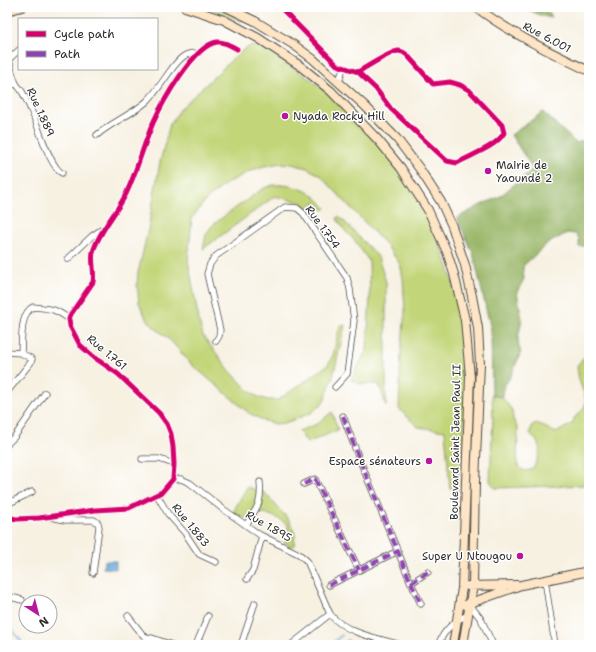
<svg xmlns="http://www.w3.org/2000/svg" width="596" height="652" viewBox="0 0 596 652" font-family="'Shantell Sans',sans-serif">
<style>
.green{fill:#c2d578;stroke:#768052}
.forest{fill:#99b668;stroke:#62704a}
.water{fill:#5ea5d4;stroke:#446880}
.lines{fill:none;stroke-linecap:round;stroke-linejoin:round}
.stream{stroke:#5ea5d4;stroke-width:1.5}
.street-casing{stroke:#4a4946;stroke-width:7}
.secondary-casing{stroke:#4a4946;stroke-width:10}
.street{stroke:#fff;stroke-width:5.5}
.secondary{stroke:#fde5c5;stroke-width:8}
.quiet{stroke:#8e44ad;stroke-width:4;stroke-dasharray:8 4;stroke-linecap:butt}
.cycleway-casing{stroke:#fff;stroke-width:8}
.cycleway{stroke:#d6006c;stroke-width:5}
.poi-dot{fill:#b5179e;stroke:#fff;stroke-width:1.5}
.labels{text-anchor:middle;stroke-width:3;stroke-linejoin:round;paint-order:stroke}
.street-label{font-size:11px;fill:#2b2b2b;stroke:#fff}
.poi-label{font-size:11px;fill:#2b2b2b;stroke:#fff;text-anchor:start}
</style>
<rect width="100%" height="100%" fill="#fff"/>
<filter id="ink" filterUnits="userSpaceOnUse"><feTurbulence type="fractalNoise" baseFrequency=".025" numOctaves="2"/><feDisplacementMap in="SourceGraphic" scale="8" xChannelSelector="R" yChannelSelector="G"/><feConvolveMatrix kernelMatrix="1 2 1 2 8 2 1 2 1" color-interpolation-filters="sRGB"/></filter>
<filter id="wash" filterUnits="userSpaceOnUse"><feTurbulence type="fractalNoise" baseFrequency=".012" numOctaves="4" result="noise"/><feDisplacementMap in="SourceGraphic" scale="16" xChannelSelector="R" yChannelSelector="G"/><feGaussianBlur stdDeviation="0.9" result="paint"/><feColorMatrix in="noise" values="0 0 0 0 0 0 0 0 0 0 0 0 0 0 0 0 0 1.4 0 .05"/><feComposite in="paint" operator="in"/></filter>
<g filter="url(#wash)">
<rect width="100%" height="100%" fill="#f7f1e2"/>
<path class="green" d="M204 7C215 7 235 14 243 21H240Z
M252 45 260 46C277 58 296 69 313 81 330 94 344 110 359 125 374 140 389 155 401 173 436 221 457 281 464 341 470 390 464 442 457 491L450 488 445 431 418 427 399 409 401 353 405 312 403 278 400 264 386 245 320 175 307 168 292 164 281 163 264 166 250 171 227 183 206 200 192 218 188 260 199 321 203 336 231 372 247 389 258 397 268 400H278L328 365 333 355 340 326 345 325 333 377 323 403 311 413 285 423 275 424 262 420 249 413 191 364 171 341 155 328 146 318 139 303 137 284 138 273 148 230 160 162 170 124 181 108 240 52Z
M273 185C286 184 304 188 314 196 319 199 322 204 326 208L323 210 315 202 307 208 303 203 275 196 203 249 206 235 211 227 219 220 262 189Z
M339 216 378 257 386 282V406L379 384H360L351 380 367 349 370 296 369 261 355 241 346 232 337 219Z
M589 349V417L587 422 586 485 495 488 490 481 493 418 492 395 502 397 512 410 513 419 518 429 517 464 523 470C526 471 530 471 533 468 536 464 541 452 539 447 538 441 533 437 530 433L532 425 537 423 556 433 573 423 574 418C596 401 581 396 578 374 578 371 576 367 578 364 579 363 581 362 582 360 585 357 587 353 589 349Z
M332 412 338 430 307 443 299 431 317 424Z
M247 487 265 493 289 520 295 534 294 545 291 547 284 542 288 532V525C279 518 271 515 260 512 248 519 245 519 232 514Z"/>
<path class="forest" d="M525 7H544L549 13 551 18C545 17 528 11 525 7Z
M543 112 576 143 589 139V245L579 247V238L575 234 567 233 547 244 523 266 524 279 517 292 522 319 518 338 519 347 521 352 511 376 503 388 502 397 492 395 491 330 473 253 457 218 483 204 499 197 533 169 511 135Z"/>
<path class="water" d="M104 561H116V569L103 568Z"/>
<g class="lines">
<path class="stream" d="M7 623 24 645
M307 640 310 645
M330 645 342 635
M345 645 348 640"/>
</g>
</g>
<g filter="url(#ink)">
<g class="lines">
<g class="street-casing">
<path id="street" d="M278 7 282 9 337 65 358 72 376 89 391 109 447 161 457 163C471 155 496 147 504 133L502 125 469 90 460 85 450 82 433 84 407 55C405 53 402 51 398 51 389 52 367 67 358 72
M7 57 9 59C11 67 12 76 16 83 17 86 20 88 21 90 25 96 28 103 31 110 37 122 50 168 62 173
M9 59 19 50
M339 82 343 68
M7 85 16 84
M97 135C112 122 131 115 146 102 160 90 173 61 186 55 190 53 195 53 199 53
M68 259 92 236 104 228
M216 341 219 336 220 330 207 274 210 264 216 256 285 207 297 208 303 213 347 278 350 289 354 321 347 374 335 387
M7 352 21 353 32 359 31 362 7 392
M21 353C22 340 20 313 33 307 51 309 54 308 69 319
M343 416 358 456 411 583 421 604
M7 444 15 436 45 393
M142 459H159L174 464
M173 479H181L190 483 223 509 260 535 299 554 307 561 330 614C344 633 380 639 402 645
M304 484 315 479 359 570
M157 495 168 514 185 533 199 554 216 562
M7 504 32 492
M7 517 16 519 39 518 95 510 129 508 162 492 173 479 174 464 173 447 171 434 167 424 159 413 118 374 95 358 80 345 70 326 69 319 71 314 93 282C95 272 91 261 93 252 99 231 116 214 126 194 137 171 143 146 153 123 162 103 194 45 217 42 224 41 232 46 237 49
M51 517 65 520H94L98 523 99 527 93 573
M246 525C257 507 262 504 260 482
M7 526 10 518
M247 579 253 570 262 536
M545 580 555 645
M411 583 428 572
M329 585 398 551
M7 596 22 600
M470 605 481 619 493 645
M128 616 142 634 148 639 152 638 172 645
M196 645 208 616
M241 645 255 603
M291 645 330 614
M438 645C444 630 453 621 468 615"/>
</g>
<g class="secondary-casing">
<path id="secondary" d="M185 7 224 20 258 38 299 65 331 91 379 141 401 168 428 210 447 252 454 274 465 320 470 377 462 588 453 645
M226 7 255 21 294 45 313 59 365 106 397 139 419 168 441 202 452 226 465 265 472 296 478 328 480 364 475 482 473 585 463 645
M476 7C510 33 550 52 589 71
M7 11 22 7
M468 586 517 585
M465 605 521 585 589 571"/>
</g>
<use href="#street" class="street"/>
<use href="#secondary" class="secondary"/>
<path class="quiet" d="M343 416 358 456 411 583 421 604
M304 484 315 479 359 570
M411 583 428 572
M329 585 398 551"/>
<g class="cycleway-casing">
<path id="cycleway" d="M278 7 282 9 337 65 358 72 376 89 391 109 447 161 457 163C471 155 496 147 504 133L502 125 469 90 460 85 450 82 433 84 407 55C405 53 402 51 398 51 389 52 367 67 358 72
M7 517 16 519 39 518 95 510 129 508 162 492 173 479 174 464 173 447 171 434 167 424 159 413 118 374 95 358 80 345 70 326 69 319 71 314 93 282C95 272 91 261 93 252 99 231 116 214 126 194 137 171 143 146 153 123 162 103 194 45 217 42 224 41 232 46 237 49"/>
</g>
<use href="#cycleway" class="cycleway"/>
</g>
</g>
<g class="poi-dot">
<circle cx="285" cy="116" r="4"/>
<circle cx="488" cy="171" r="4"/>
<circle cx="429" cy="461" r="4"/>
<circle cx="520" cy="556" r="4"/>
</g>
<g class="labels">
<g class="street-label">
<text transform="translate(547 37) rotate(28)" y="4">Rue 6.001</text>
<text transform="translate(41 112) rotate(66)" y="4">Rue 1.889</text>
<text transform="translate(323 227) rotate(54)" y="4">Rue 1.754</text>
<text transform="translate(107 352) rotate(40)" y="4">Rue 1.761</text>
<text transform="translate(455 442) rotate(-89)" y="4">Boulevard Saint Jean Paul II</text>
<text transform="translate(191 525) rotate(51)" y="4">Rue 1.883</text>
<text transform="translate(269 526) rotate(30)" y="4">Rue 1.895</text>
</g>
<g class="poi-label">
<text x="293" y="120">Nyada Rocky Hill</text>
<text x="496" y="169">Mairie de<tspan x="496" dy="13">Yaoundé 2</tspan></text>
<text x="421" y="465" text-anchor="end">Espace sénateurs</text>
<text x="512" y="560" text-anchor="end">Super U Ntougou</text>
</g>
</g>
<rect width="596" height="652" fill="none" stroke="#fff" stroke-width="24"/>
<rect x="18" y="18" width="140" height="52" fill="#ffffff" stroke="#aaaaaa"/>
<rect x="26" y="31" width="20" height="6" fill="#d6006c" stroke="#aaaaaa"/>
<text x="54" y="38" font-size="12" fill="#2b2b2b">Cycle path</text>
<rect x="26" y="51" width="20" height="6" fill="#8e44ad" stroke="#aaaaaa"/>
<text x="54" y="58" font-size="12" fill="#2b2b2b">Path</text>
<g transform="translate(38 614) rotate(144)"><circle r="19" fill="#ffffff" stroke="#aaaaaa"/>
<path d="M0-3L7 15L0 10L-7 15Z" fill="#b5179e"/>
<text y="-6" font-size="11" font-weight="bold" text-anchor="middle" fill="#2b2b2b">N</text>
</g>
</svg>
